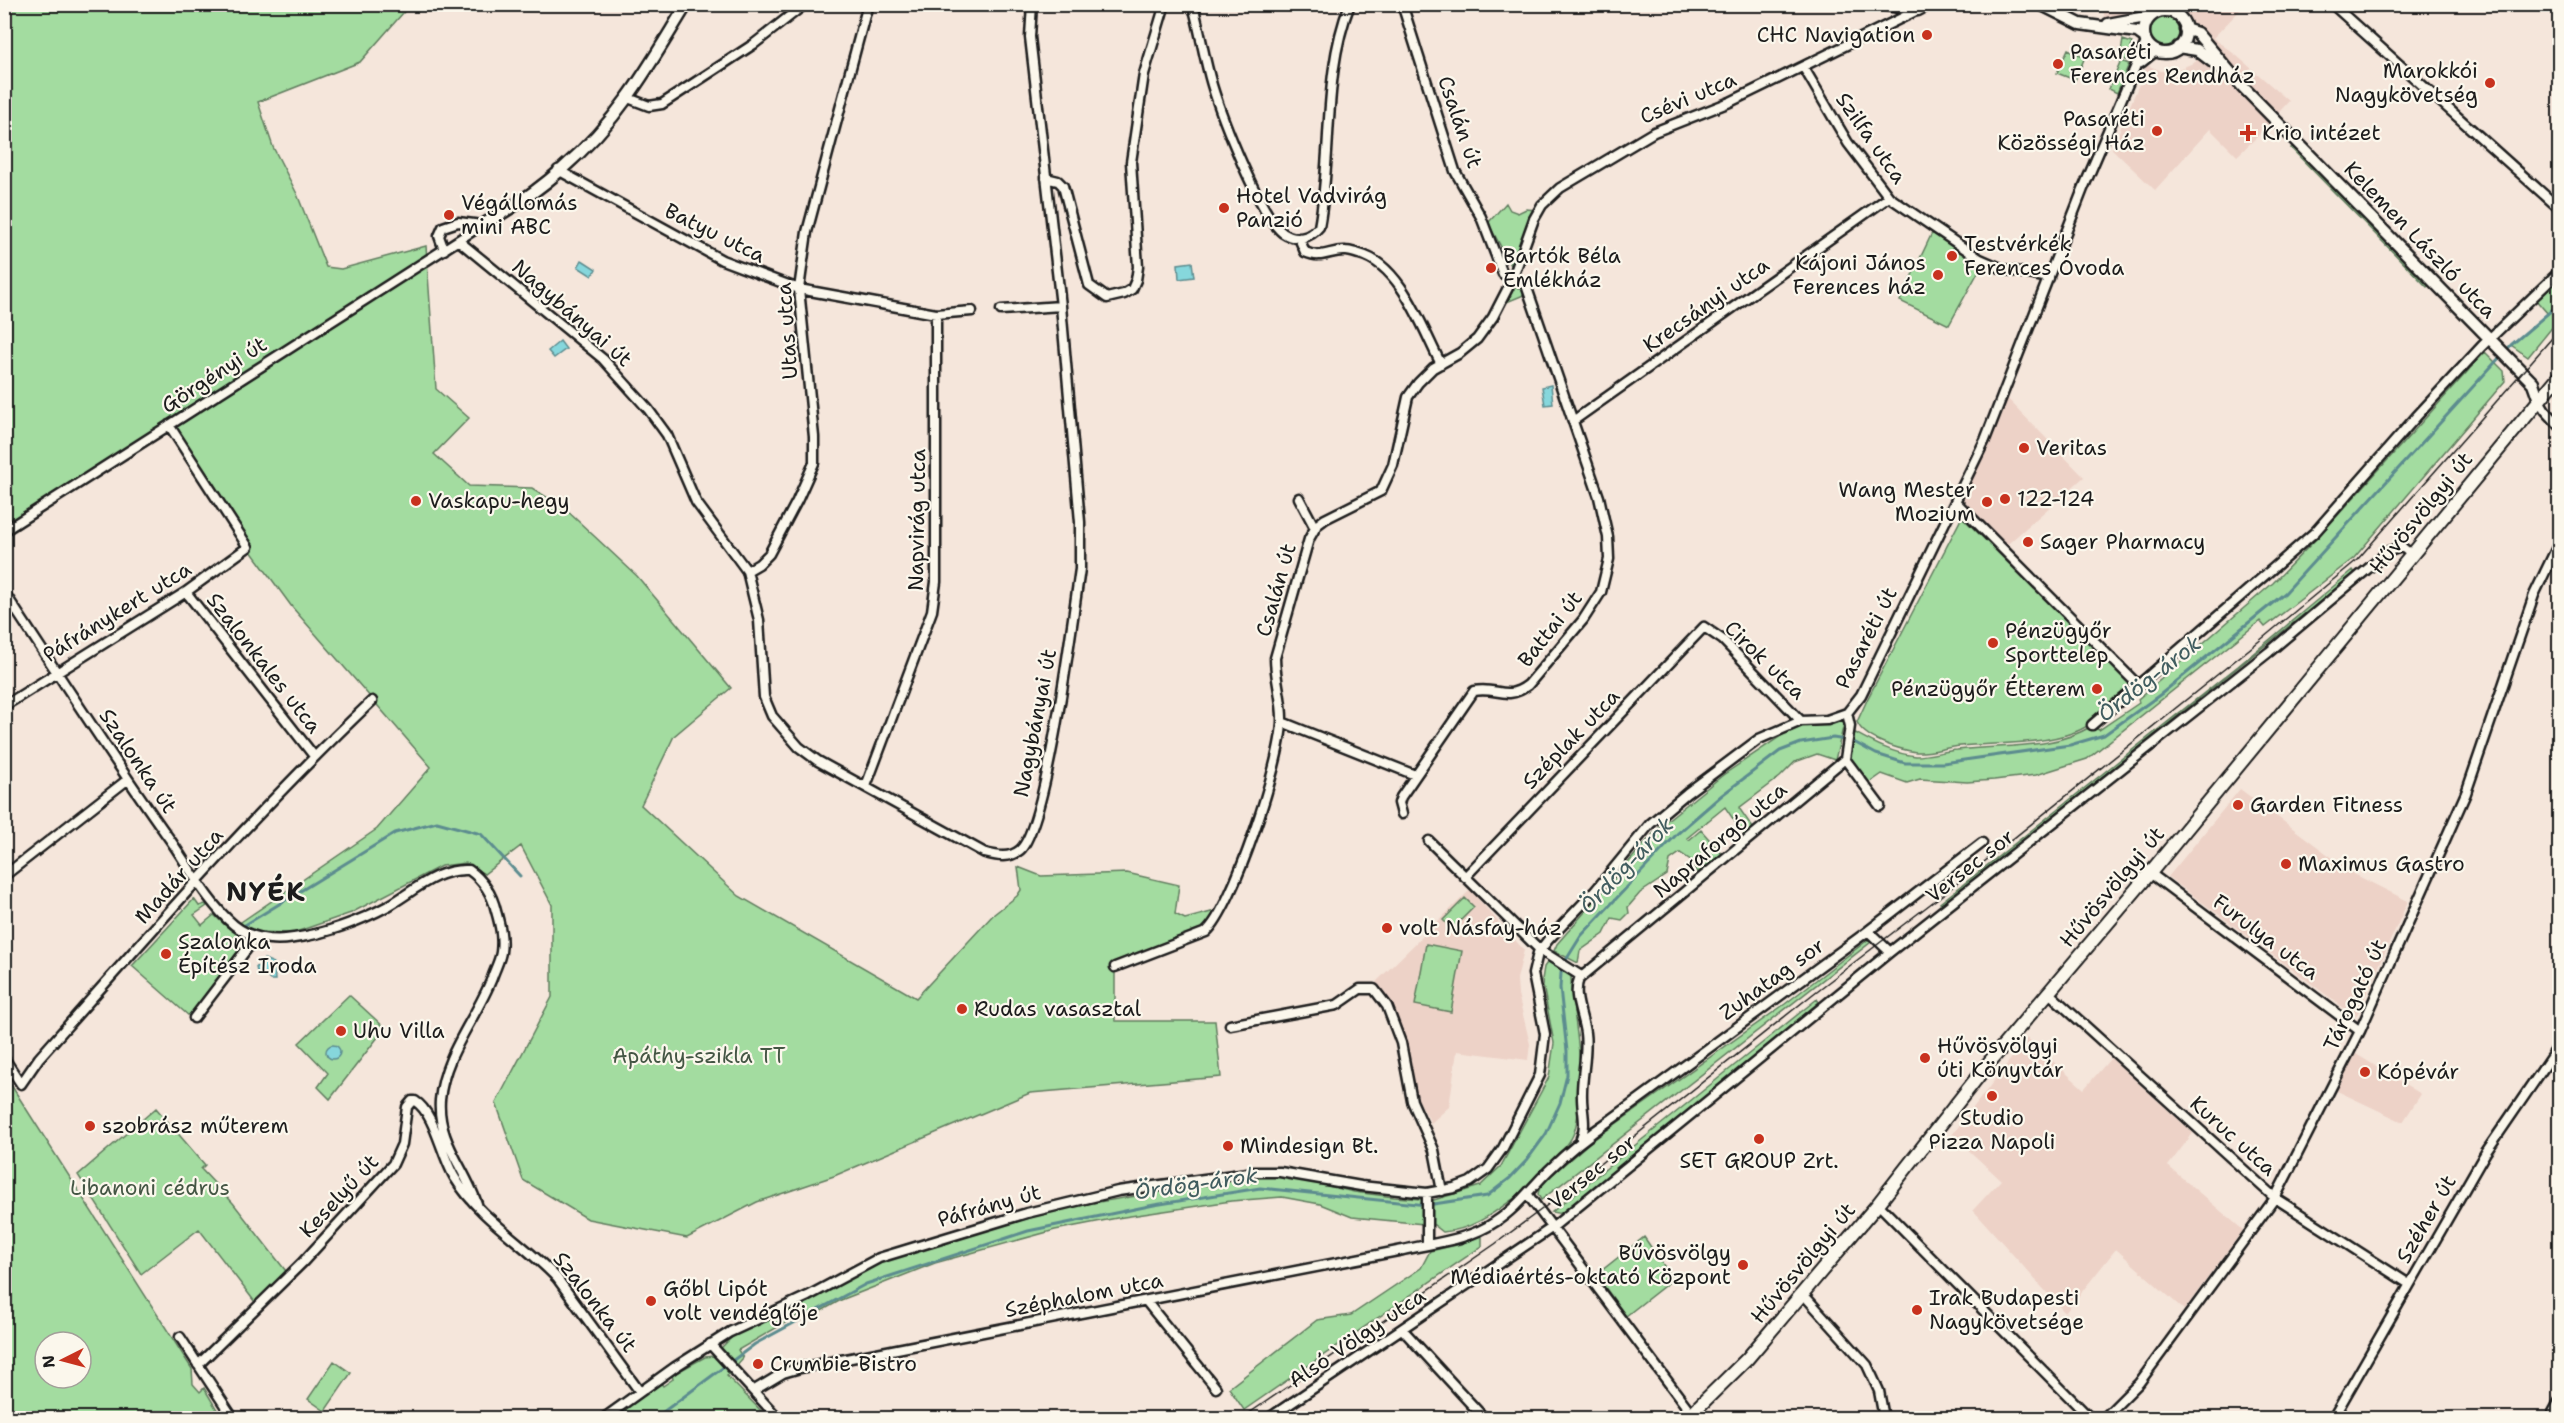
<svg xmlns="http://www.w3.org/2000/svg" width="2564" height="1423" viewBox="0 0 2564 1423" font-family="'Shantell Sans',sans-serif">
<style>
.built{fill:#edd2c7}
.green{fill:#a3dca0;stroke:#607c5e;stroke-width:1.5;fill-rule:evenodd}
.water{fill:#86d7dc;stroke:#5c8c8f;stroke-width:1.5}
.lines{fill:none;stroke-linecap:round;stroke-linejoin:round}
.stream{stroke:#5c8c8f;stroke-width:3}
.minor-casing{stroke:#1c1c1c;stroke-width:13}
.tertiary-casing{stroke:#1c1c1c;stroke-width:15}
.secondary-casing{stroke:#1c1c1c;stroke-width:16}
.minor{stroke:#fbf7ec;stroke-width:8}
.tertiary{stroke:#fbf7ec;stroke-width:10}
.secondary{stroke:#fbf7ec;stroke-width:12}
.tram{stroke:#1c1c1c;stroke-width:1.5}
.poi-dot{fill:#c8321e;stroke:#fbf7ec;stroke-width:2}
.labels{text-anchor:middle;stroke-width:4.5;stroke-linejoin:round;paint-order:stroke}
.poi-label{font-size:21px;fill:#1c1c1c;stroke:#fbf7ec;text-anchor:start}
.street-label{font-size:21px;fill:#1c1c1c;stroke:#fbf7ec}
.park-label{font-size:21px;fill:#445644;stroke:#fbf7ec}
.water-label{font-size:22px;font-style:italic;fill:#415d5f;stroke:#fbf7ec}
.district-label{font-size:27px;font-weight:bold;letter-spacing:1.5px;fill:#1c1c1c;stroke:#fbf7ec}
</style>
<rect width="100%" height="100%" fill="#f5e6db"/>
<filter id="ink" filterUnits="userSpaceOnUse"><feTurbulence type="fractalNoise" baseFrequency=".0167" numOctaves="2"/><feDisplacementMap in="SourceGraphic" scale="12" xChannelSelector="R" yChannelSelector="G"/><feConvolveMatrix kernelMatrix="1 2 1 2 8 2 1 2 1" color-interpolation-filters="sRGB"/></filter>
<g filter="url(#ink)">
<path class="built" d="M2102 5H2156L2136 17 2123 19H2105Z
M2172 5H2245L2213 38 2237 56 2289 101 2257 137 2237 156 2210 129 2155 190 2112 149 2147 65 2161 71 2176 70 2191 64 2211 49Z
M2003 394 2084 477 2002 549 1956 502Z
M2240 789 2354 874 2408 901 2356 1017 2168 877Z
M1470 890 1524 950 1517 979 1518 994 1530 1044 1528 1060 1457 1051 1449 1107 1431 1123 1418 1099 1410 1059 1392 1007 1376 982Z
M2027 1038 2084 1089 2111 1058 2193 1133 2168 1166 2243 1230 2184 1310 2116 1249 2065 1313 1973 1210 2001 1180 1952 1135Z
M2356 1054 2421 1094 2403 1122 2335 1090Z"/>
<path class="green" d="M4 5H410L360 62 258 102 273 147 297 194 326 267 341 269 426 246 436 389 469 418 434 454 469 486 532 488 563 507 637 576 731 688 674 736 641 805 739 896 916 998 993 915 1017 896 1021 890 1018 867 1041 876 1127 873 1179 885 1175 914 1185 919 1215 911 1207 926 1115 967V1021H1215L1221 1077 1030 1093 834 1176 757 1202 687 1238 588 1219 523 1180 496 1103 552 997V905L521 846 484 874 466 863 441 866 351 913 293 933 256 932 238 924 377 829 431 767 292 607 248 547 170 425 5 531Z
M2149 32a15 15 0 1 1 30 0a15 15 0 1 1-30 0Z
M2123 40 2132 43 2129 61 2120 58Z
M2068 49 2085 57 2075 80 2057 73Z
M2121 61 2129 64 2117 93 2109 89Z
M2295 145 2430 284 2427 287 2291 148Z
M1506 203 1510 210 1518 213 1526 209 1537 210 1517 260 1511 265 1488 223Z
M1932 233 1982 265 1949 325 1900 301Z
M2559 275V319L2528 357 2511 345 2548 314 2535 299Z
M1513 286 1524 289 1526 294 1507 302Z
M2485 352 2504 371 2505 381 2354 558 2265 627 2260 621 2087 759 2036 775 1994 780 1967 782 1920 779 1907 783 1882 774 1869 783 1848 758 1852 731C1872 742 1893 754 1916 756 1929 756 1944 751 1957 750 2004 744 2050 751 2092 726L2099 730 2139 703 2138 699 2273 583 2320 535Z
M1962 517 2132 686C2115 701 2097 724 2075 732 2039 745 1999 743 1961 746 1947 747 1930 753 1916 752 1897 749 1864 739 1857 722L1868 698Z
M2353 570 2355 573 1942 906 1940 903 2238 666Z
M1833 720H1841L1844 724 1835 760 1817 754 1795 762 1780 777 1739 808 1753 828 1744 835 1725 807 1687 838 1689 840 1701 830 1722 854 1713 861 1716 864 1707 872H1696L1692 861 1680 853 1670 860 1667 875 1640 893 1628 907 1629 913 1622 920 1612 918 1604 934 1580 951 1578 963 1554 951 1557 944 1660 826 1723 775 1794 727Z
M1465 898 1474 907 1452 929 1443 920Z
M194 899 199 906 205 904 207 906 194 915 202 925 214 915 227 927 246 941 189 1016 132 966Z
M1869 939 1871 942 1541 1200 1538 1194 1540 1185 1589 1143 1785 1004Z
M1426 944 1462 951 1451 1012 1415 1005Z
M1549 960 1571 975C1571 998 1576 1021 1578 1044 1581 1065 1581 1116 1573 1135 1566 1151 1527 1188 1513 1199 1491 1215 1471 1230 1443 1232L1434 1225 1352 1217 1320 1204 1282 1197 1231 1201 1117 1218 1055 1230 935 1263 841 1300 816 1314H800L738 1350 743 1358 727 1376 768 1418H611L628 1404 661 1383 663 1386 673 1379 672 1375 705 1357 713 1356 732 1337 754 1323 881 1261 1043 1214 1042 1211 1262 1176 1294 1178 1354 1192 1394 1197 1434 1200 1480 1186 1501 1166 1549 1077 1554 1043 1542 980 1544 967Z
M349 995 385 1028 330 1099 318 1087 328 1073 299 1043Z
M1817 999 1819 1002 1569 1211 1563 1214 1552 1212Z
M4 1074 192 1369 193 1384 200 1392 204 1388 222 1418H5ZM45 1342H81V1378H45Z
M156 1108 205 1165 201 1169 233 1203 289 1275 258 1306 199 1229 141 1274 78 1175Z
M1482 1235V1246L1244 1410 1229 1388 1317 1320 1351 1315 1421 1268 1430 1251 1461 1244Z
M1644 1237 1673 1279 1626 1316 1596 1275Z
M334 1361 351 1373 325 1411 308 1399Z"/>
<path class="water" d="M582 260 596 269 592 276 578 267Z
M1192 262 1194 277 1179 279 1178 264Z
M560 341 566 349 554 358 548 351Z
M1551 385 1553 404 1545 405 1542 387Z
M264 959 274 963 275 980H270L262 972H257L256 967 260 966Z
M326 1052a7 7 0 1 1 14 0a7 7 0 1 1-14 0Z"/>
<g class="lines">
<path class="stream" d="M245 925 395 833 437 822 481 834 520 876
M655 1418 755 1344 866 1284 1028 1231 1154 1205 1260 1188 1427 1205 1487 1196 1510 1178 1527 1160 1546 1134 1560 1103 1567 1075V1051L1560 988 1561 973 1566 960 1581 936 1677 834 1722 795 1780 751 1801 743 1833 738 1852 741 1876 754 1905 763H1943L2070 745 2104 735 2161 694 2285 593 2511 345 2560 303"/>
<g class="minor-casing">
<path id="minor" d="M1191 4 1195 13C1201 37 1205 61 1212 85 1221 115 1260 216 1283 233 1296 242 1310 238 1319 227 1333 153 1322 75 1350 4
M1402 4 1455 171 1481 217 1503 274 1526 285 1599 497 1608 537 1609 559 1601 592 1583 620 1528 685C1506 702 1497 686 1474 691L1401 797 1399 803 1402 814
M2332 4 2560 209
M2141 63 2156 51
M1804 68 1848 143 1889 197 1980 259 2003 269 2049 278
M628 98 649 106 662 104 754 44 805 4
M558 170 722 260 799 289 936 314 972 311
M1046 178 1058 181 1063 186 1089 285 1107 298 1124 294 1132 289 1136 280 1138 267 1131 162 1144 74 1165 4
M1299 238 1305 252C1323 260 1329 250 1346 251 1350 251 1355 253 1359 254 1401 264 1423 330 1441 364
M459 241 603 359 648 409 667 435 696 502 747 571 759 620 764 697 772 716 799 747 818 761 985 853C997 856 1009 859 1020 850 1047 827 1073 615 1080 569V522L1061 306 1030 37 1032 4
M444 250 439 236 443 227 458 222 482 225
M1001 310 1061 306
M2539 400 2545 410 2560 426
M1573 421 1889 197
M1299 498 1315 528
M1956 502 2138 685
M4 531 482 225
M747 571 759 564 769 554 797 501 814 463V437L799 289 807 232 868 4
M4 592C59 675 113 760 171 841 189 867 209 905 234 925 250 938 272 942 294 938 325 934 360 921 388 906 414 891 437 868 469 870 483 880 492 894 496 911 500 925 503 937 501 952 500 960 495 969 492 978 476 1019 444 1054 440 1100 437 1142 467 1170 478 1207
M186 592 314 756
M4 706 186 592 248 547 169 425
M1282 722 1415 775
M2092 725 2315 532 2416 417 2482 346 2560 271
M1845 759 1880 806
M866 786 932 611 936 582V314
M1429 841 1540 950 1581 976
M2150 873 2360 1031
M4 876 127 780
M1465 877 1704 627 1723 640 1801 721
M1868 931 1890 952
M1115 967 1206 932C1233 908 1281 762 1282 722 1283 701 1275 680 1275 658L1309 539 1317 525 1325 519 1381 491 1393 465 1408 397 1418 383 1433 368 1460 353 1477 339 1493 317 1512 280 1534 219 1542 205 1560 188 1654 132 1730 102 1918 10
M2049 993 2275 1198 2409 1284
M194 1018 256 937
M1230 1025 1337 1005 1360 989H1374L1387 1006 1401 1043 1412 1101 1434 1150 1442 1191
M4 1058 21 1084 39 1058C147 936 254 813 372 701
M1581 1138C1587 1126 1582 1111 1582 1098 1581 1076 1588 1055 1585 1033 1583 1016 1572 995 1579 979L1845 759 1850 726 1847 713
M1427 1193V1244
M1528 1195 1692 1414
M1878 1204 2090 1418
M1803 1294 1867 1365 1879 1391 1884 1418
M1146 1301 1216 1388
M1403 1330 1484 1418
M180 1337 233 1418
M710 1344 778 1418
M198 1365 302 1263 393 1164 402 1144 407 1107 412 1101H415C435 1113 442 1158 455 1178 480 1219 525 1244 557 1278L640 1392
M753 1391 783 1373 800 1368 1403 1250C1433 1243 1469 1240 1495 1222 1516 1209 1530 1189 1548 1171 1568 1151 1588 1135 1612 1119L1868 931 1982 843
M604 1418 675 1367 730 1332 808 1296 879 1258 1027 1213 1118 1191 1255 1172H1280L1361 1186 1427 1193 1454 1188 1470 1182 1488 1169 1503 1148 1540 1075 1545 1034 1533 974 1538 953 1548 940 1595 891 1650 824 1687 793 1759 739 1801 721 1827 720 1847 713 1861 695 1985 440 2083 189 2146 42
M1269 1418 1553 1227 1890 952 2269 652 2389 551 2402 547 2412 555
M2104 1418 2139 1383 2275 1198 2360 1031 2466 793 2534 595 2560 541
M2333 1418 2486 1152 2560 1044
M2550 1418 2560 1400"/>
</g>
<g class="tertiary-casing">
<path id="tertiary" d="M1881 4 1918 10 1929 4
M2040 4 2080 24 2137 32 2144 37
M2144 32a21 21 0 1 1 42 0a21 21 0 1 1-42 0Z
M2108 24 2151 16
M2185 29 2197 33 2242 86 2533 383 2539 400
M2178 47 2197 50 2222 69
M482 225C537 195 590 150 627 98 649 68 667 36 687 4"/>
</g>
<g class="secondary-casing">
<path id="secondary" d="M1687 1418 1747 1359 1878 1204 1987 1065 2150 873 2560 375"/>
</g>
<use href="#minor" class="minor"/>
<use href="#tertiary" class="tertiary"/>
<use href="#secondary" class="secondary"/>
<path class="tram" d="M1242 1418 1495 1244 1557 1198 1813 994 1959 882 2258 642 2357 560 2560 329"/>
</g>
</g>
<g class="poi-dot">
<circle cx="1927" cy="35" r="6"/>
<circle cx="2058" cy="64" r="6"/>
<circle cx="2490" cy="83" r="6"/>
<circle cx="2157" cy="131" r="6"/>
<path d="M2245 124h6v6h6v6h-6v6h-6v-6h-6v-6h6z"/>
<circle cx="1224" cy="208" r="6"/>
<circle cx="449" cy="215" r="6"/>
<circle cx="1952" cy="256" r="6"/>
<circle cx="1491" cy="268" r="6"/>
<circle cx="1938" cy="275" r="6"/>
<circle cx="2024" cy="448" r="6"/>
<circle cx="2005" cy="499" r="6"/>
<circle cx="416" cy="501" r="6"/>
<circle cx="1987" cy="502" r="6"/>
<circle cx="2028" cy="542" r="6"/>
<circle cx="1993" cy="643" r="6"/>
<circle cx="2097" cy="689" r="6"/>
<circle cx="2238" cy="805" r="6"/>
<circle cx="2286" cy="864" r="6"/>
<circle cx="1387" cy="928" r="6"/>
<circle cx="166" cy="954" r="6"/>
<circle cx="962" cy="1009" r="6"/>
<circle cx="341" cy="1031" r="6"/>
<circle cx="1925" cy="1058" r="6"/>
<circle cx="2365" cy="1072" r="6"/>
<circle cx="1992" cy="1096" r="6"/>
<circle cx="90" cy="1126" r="6"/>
<circle cx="1759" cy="1139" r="6"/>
<circle cx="1228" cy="1146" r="6"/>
<circle cx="1743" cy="1265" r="6"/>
<circle cx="651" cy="1301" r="6"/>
<circle cx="1917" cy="1310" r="6"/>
<circle cx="758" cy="1364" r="6"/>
</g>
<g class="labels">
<g class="poi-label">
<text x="1915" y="42" text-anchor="end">CHC Navigation</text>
<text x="2070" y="59">Pasaréti<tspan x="2070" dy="24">Ferences Rendház</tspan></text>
<text x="2478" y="78" text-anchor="end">Marokkói<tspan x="2478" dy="24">Nagykövetség</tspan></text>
<text x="2145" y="126" text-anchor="end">Pasaréti<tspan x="2145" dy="24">Közösségi Ház</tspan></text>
<text x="2262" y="140">Krio intézet</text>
<text x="1236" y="203">Hotel Vadvirág<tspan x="1236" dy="24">Panzió</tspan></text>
<text x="461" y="210">Végállomás<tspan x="461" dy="24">mini ABC</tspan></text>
<text x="1964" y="251">Testvérkék<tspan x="1964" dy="24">Ferences Óvoda</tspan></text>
<text x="1503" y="263">Bartók Béla<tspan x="1503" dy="24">Emlékház</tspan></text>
<text x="1926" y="270" text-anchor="end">Kájoni János<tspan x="1926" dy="24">Ferences ház</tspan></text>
<text x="2036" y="455">Veritas</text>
<text x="1975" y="497" text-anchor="end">Wang Mester<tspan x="1975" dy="24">Mozium</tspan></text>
<text x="2017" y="506">122-124</text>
<text x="428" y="508">Vaskapu-hegy</text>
<text x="2040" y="549">Sager Pharmacy</text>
<text x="2005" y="638">Pénzügyőr<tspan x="2005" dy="24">Sporttelep</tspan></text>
<text x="2085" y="696" text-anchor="end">Pénzügyőr Étterem</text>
<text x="2250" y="812">Garden Fitness</text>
<text x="2298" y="871">Maximus Gastro</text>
<text x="1399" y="935">volt Násfay-ház</text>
<text x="178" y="949">Szalonka<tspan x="178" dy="24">Építész Iroda</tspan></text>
<text x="974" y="1016">Rudas vasasztal</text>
<text x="353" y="1038">Uhu Villa</text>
<text x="1937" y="1053">Hűvösvölgyi<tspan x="1937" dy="24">úti Könyvtár</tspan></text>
<text x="2377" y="1079">Kópévár</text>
<text x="1992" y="1125" text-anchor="middle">Studio<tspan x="1992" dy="24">Pizza Napoli</tspan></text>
<text x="102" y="1133">szobrász műterem</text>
<text x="1240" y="1153">Mindesign Bt.</text>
<text x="1759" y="1168" text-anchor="middle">SET GROUP Zrt.</text>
<text x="1731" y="1260" text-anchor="end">Bűvösvölgy<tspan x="1731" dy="24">Médiaértés-oktató Központ</tspan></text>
<text x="663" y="1296">Gőbl Lipót<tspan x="663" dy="24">volt vendéglője</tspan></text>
<text x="1929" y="1305">Irak Budapesti<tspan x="1929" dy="24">Nagykövetsége</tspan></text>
<text x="770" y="1371">Crumbie Bistro</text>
</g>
<g class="street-label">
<text transform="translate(1688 98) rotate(-23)" y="7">Csévi utca</text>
<text transform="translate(1460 122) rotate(71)" y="7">Csalán út</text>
<text transform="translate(1871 138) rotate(55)" y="7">Szilfa utca</text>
<text transform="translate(715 233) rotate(26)" y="7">Batyu utca</text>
<text transform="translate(2420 240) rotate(46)" y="7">Kelemen László utca</text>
<text transform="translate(1706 305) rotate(-35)" y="7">Krecsányi utca</text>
<text transform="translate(572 313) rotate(41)" y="7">Nagybányai út</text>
<text transform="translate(787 331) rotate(-94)" y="7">Utas utca</text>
<text transform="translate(214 375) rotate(-33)" y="7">Görgényi út</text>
<text transform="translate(2421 513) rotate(-51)" y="7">Hűvösvölgyi út</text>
<text transform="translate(917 520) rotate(-89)" y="7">Napvirág utca</text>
<text transform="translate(1276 590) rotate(-74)" y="7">Csalán út</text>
<text transform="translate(117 612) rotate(-32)" y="7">Páfránykert utca</text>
<text transform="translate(1550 629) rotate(-52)" y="7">Battai út</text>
<text transform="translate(1866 638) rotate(-63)" y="7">Pasaréti út</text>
<text transform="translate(1765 660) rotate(44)" y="7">Cirok utca</text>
<text transform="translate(264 663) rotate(52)" y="7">Szalonkales utca</text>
<text transform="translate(1035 723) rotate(-79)" y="7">Nagybányai út</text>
<text transform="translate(1571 739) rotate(-46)" y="7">Széplak utca</text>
<text transform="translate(138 761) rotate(56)" y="7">Szalonka út</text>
<text transform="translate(1720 840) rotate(-40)" y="7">Napraforgó utca</text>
<text transform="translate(1970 866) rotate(-38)" y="7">Versec sor</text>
<text transform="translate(179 876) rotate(-48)" y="7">Madár utca</text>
<text transform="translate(2112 887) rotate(-50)" y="7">Hűvösvölgyi út</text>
<text transform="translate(2266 937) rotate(37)" y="7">Furulya utca</text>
<text transform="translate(1772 979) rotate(-36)" y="7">Zuhatag sor</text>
<text transform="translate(2355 995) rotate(-65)" y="7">Tárogató út</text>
<text transform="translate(2233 1136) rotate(42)" y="7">Kuruc utca</text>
<text transform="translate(1592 1172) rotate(-39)" y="7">Versec sor</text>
<text transform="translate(339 1196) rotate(-47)" y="7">Keselyű út</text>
<text transform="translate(989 1206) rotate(-16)" y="7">Páfrány út</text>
<text transform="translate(2426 1219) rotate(-60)" y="7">Széher út</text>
<text transform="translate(1803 1263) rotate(-50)" y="7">Hűvösvölgyi út</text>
<text transform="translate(1084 1295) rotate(-11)" y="7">Széphalom utca</text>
<text transform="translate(595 1302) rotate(52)" y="7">Szalonka út</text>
<text transform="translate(1357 1338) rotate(-34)" y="7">Alsó Völgy utca</text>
</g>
<g class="park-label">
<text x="699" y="1063">Apáthy-szikla TT</text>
<text x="150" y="1195">Libanoni cédrus</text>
</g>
<g class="water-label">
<text transform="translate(2149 678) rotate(-38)" y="8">Ördög-árok</text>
<text transform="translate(1626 865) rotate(-46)" y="8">Ördög-árok</text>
<text transform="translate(1196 1183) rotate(-8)" y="8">Ördög-árok</text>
</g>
<g class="district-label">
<text x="266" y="901">NYÉK</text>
</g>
</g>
<rect width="2564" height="1423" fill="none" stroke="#fbf7ec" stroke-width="24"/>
<rect x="12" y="12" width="2540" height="1399" fill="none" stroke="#1c1c1c" stroke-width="2" filter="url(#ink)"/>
<g transform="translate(63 1360) rotate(264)"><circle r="28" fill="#fbf7ec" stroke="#a29f99" stroke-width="1.5"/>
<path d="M0-4.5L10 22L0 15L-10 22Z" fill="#c8321e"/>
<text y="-9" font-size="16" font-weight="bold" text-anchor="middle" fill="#1c1c1c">N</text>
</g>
</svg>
